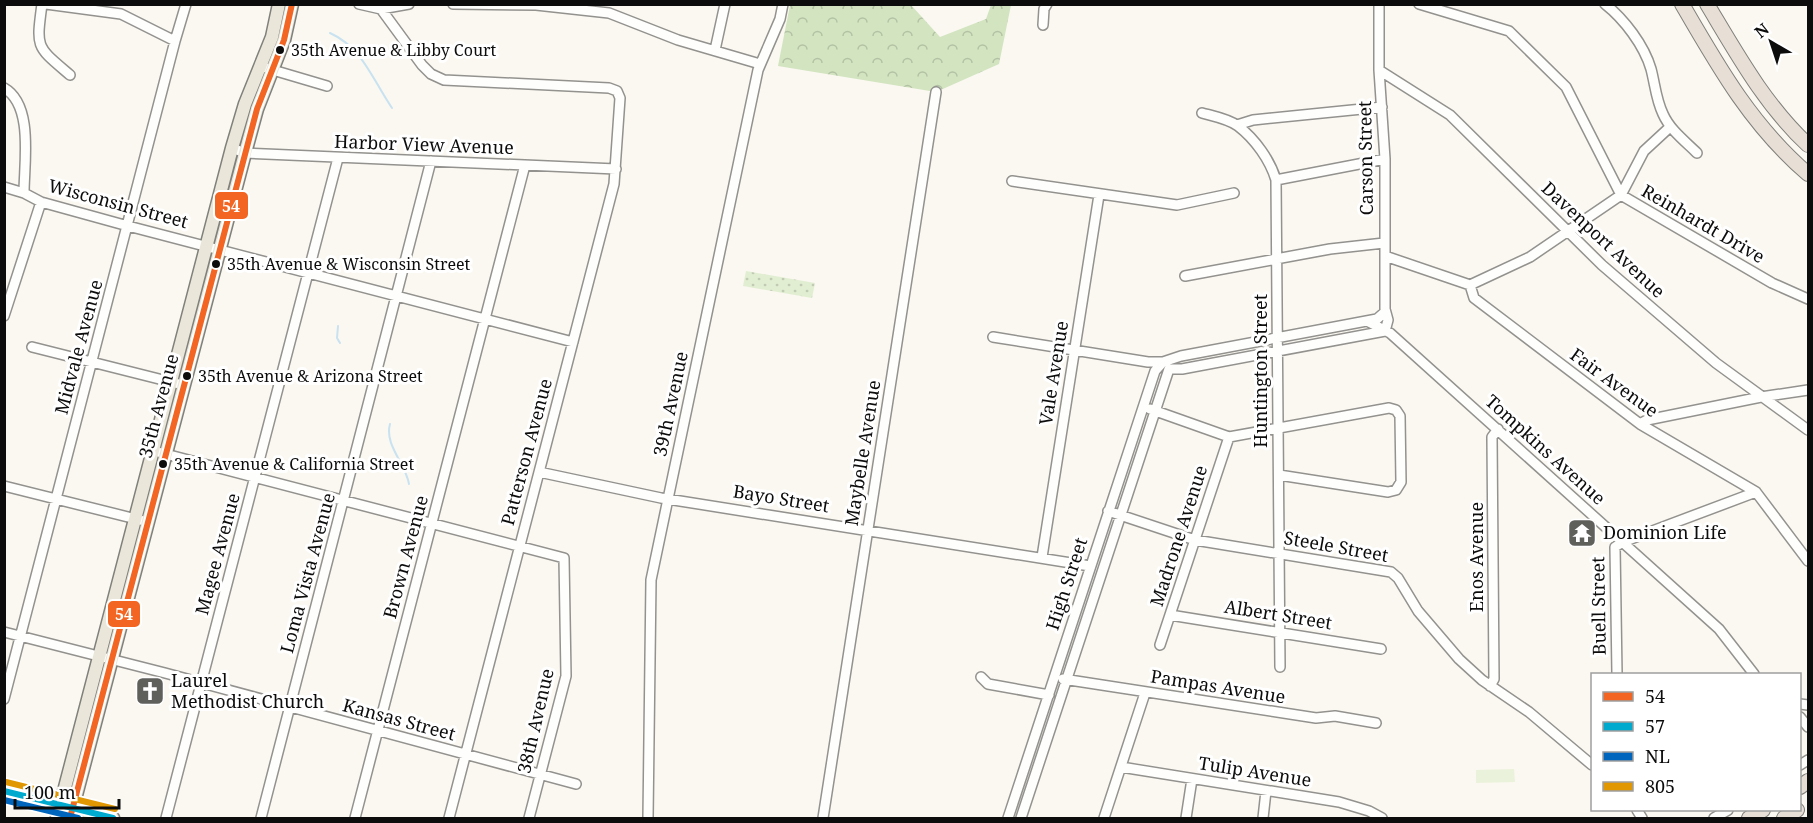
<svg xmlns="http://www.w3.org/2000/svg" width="1813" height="823" viewBox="0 0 1813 823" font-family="'Noto Serif',serif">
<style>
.forest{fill:url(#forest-crowns)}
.park{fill:url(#park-dots)}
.pitch{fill:#ebf2db}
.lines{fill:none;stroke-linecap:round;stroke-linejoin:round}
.stream{stroke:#c9e2f1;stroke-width:2}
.minor-casing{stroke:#93928f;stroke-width:12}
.major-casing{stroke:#80807c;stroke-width:15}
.highway-casing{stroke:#80807c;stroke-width:16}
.minor{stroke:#fefefd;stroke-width:9}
.major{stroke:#eae6d9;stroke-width:12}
.highway{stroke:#e7ded6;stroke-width:14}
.bus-1-casing{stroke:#fff;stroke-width:10}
.bus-2-casing{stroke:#fff;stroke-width:10}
.bus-3-casing{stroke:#fff;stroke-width:10}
.bus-4-casing{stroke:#fff;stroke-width:10}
.bus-1{stroke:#f26522;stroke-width:6}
.bus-2{stroke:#00a9ce;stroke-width:6}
.bus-3{stroke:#0065bd;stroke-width:6}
.bus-4{stroke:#e09701;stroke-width:6}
.bus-dot{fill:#0c0c0c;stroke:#fff;stroke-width:2}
.labels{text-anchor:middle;stroke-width:6;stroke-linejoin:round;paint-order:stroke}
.bus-label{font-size:16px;fill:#0c0c0c;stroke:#fff;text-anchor:start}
.street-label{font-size:18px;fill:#0c0c0c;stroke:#fff}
.poi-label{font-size:18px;fill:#0c0c0c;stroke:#fff;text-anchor:start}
.line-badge{stroke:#fff;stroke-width:2}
.badge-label{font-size:16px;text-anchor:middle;font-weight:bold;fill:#fff}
</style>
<defs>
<pattern id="forest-crowns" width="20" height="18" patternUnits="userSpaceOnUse" patternTransform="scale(1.5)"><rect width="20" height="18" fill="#d2e4c0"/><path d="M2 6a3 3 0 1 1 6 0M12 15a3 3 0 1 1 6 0" fill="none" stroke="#b3c2a4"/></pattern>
<pattern id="park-dots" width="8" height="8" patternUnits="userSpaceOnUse" patternTransform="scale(1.5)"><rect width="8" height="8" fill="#e2eed2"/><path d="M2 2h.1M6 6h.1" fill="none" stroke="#c1cbb3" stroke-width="1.8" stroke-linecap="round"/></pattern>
</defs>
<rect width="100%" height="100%" fill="#faf8f0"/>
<path class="forest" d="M790 5H911L940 37 986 19 991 5H1011L999 64 936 92 778 66Z"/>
<path class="park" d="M746 271 815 283 812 298 743 286Z"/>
<path class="pitch" d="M1514 769 1515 782 1476 783V770Z"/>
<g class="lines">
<path class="stream" d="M330 33C363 48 372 79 392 108
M338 326 337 338 340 343
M390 424C384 445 406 464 409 484"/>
<g class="minor-casing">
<path id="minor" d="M42 4C36 49 36 46 70 75
M46 4 121 14 175 41
M359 4 381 9 409 4
M453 4 536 5 609 13 678 40 760 64
M1419 4 1509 31 1566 87 1621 195 1772 283 1808 299
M1605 4C1624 19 1644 45 1651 69 1655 84 1656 100 1663 114 1670 130 1685 141 1697 153
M381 9 422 65 431 74 444 80 609 88 617 91 620 98 614 184 449 818
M1043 25 1044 9 1047 4
M715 50 725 4
M266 68 327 86
M1379 70 1450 115 1602 265 1716 363 1808 430
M4 88C34 105 24 163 24 193
M1202 113C1213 116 1229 119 1238 126 1255 139 1270 160 1276 180L1280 667
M1237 125 1253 120 1382 107
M232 148 245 153 616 169
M1276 180 1385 159
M1012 181 1177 205 1234 193
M4 187 24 193 41 202 128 226 573 342
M1385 256 1470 285 1474 298 1640 424 1756 492 1808 561
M1185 276 1330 249 1384 243
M1470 285 1530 257 1621 195 1644 151 1670 127
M4 316 41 202
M1367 321 1390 333 1719 629 1754 674
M993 337 1148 362H1163L1181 356 1377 319 1385 312
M32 347 183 385
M1169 369H1182L1385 331 1388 320 1385 309V159L1379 70V4
M1150 409 1229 437 1389 408 1396 410 1400 416 1401 482 1396 490 1388 492 1279 475
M1640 424 1647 420 1761 397 1808 390
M154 451 564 558 566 676 529 818
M539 472 661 498 1090 566
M4 486 148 522
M1108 511 1195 540 1391 572 1398 578 1418 611 1459 659 1482 680 1529 712 1592 765
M1042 557 1099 195
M1170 615 1381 649
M4 632 165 673 576 784
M1160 645 1229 437
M1617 674 1615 547 1623 542 1756 492
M981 677 988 684 1049 695
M1063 679 1316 718 1335 716 1376 723
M1490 686 1494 679 1492 437 1498 429
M4 699 175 41 186 4
M1800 704 1808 705
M1800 717 1808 727
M1800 765 1808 760
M1121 767 1339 802 1369 811 1382 818
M1637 810 1642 818
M166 818 338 158
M261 818 431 161
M355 818 525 165
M648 818 651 580 758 70 780 19 783 4
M823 818 936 92
M1008 818 1155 371 1163 362
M1021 818 1169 369
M1104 818 1145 693
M1186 818 1192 779
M1263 818 1266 791
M1714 818 1728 810"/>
</g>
<g class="major-casing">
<path id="major" d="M4 791 113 818
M57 818 232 148 245 104 272 37 279 4
M70 818 245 153 257 109 284 40 292 4"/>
</g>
<g class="highway-casing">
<path id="highway" d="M1682 4C1719 68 1752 126 1808 174
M1707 4C1737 54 1765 105 1808 145
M1800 787 1808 781
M1749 818 1763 810
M1784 818 1797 810"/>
</g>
<use href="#minor" class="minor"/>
<use href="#major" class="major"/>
<use href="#highway" class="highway"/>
<g class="bus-1-casing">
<path id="bus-1" d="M70 818 257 109 284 40 292 4"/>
</g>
<g class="bus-2-casing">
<path id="bus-2" d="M4 791 113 818"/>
</g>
<g class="bus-3-casing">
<path id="bus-3" d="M4 800 78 818"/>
</g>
<g class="bus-4-casing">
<path id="bus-4" d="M6 782 115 809"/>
</g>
<use href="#bus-1" class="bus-1"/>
<use href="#bus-2" class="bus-2"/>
<use href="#bus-3" class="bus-3"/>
<use href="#bus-4" class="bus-4"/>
</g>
<defs>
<g id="temple-square" transform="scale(1.5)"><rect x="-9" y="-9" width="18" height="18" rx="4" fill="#5f5f5c" stroke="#fff"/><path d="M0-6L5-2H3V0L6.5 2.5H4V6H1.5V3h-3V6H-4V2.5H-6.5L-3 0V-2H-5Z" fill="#fff"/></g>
<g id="church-square" transform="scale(1.5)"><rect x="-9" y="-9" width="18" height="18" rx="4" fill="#5f5f5c" stroke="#fff"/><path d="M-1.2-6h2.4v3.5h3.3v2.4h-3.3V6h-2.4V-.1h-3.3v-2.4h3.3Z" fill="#fff"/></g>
</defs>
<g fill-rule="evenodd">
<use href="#temple-square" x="1582" y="533"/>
<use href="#church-square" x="150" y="691"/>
</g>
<g class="bus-dot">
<circle cx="280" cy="50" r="5"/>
<circle cx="216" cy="264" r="5"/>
<circle cx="187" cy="376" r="5"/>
<circle cx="163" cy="464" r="5"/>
</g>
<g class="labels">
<g class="bus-label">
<text x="291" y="56">35th Avenue &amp; Libby Court</text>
<text x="227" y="270">35th Avenue &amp; Wisconsin Street</text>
<text x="198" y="382">35th Avenue &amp; Arizona Street</text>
<text x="174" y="470">35th Avenue &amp; California Street</text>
</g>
<g class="street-label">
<text transform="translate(424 145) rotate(2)" y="6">Harbor View Avenue</text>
<text transform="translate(1366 158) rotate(-91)" y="6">Carson Street</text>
<text transform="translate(118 204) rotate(15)" y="6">Wisconsin Street</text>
<text transform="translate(1703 224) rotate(30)" y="6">Reinhardt Drive</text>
<text transform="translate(1603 240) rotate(43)" y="6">Davenport Avenue</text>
<text transform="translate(79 347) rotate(-75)" y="6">Midvale Avenue</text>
<text transform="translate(1261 371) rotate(-90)" y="6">Huntington Street</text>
<text transform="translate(1054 373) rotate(-81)" y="6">Vale Avenue</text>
<text transform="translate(1614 383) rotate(36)" y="6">Fair Avenue</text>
<text transform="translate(671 404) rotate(-78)" y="6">39th Avenue</text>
<text transform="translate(159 406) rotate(-75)" y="6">35th Avenue</text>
<text transform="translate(1545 450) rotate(42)" y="6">Tompkins Avenue</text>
<text transform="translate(527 452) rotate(-75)" y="6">Patterson Avenue</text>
<text transform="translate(863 453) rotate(-81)" y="6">Maybelle Avenue</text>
<text transform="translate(781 499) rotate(9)" y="6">Bayo Street</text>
<text transform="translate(1179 536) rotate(-72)" y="6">Madrone Avenue</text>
<text transform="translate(1336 547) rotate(10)" y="6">Steele Street</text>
<text transform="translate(218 554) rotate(-75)" y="6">Magee Avenue</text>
<text transform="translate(406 557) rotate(-75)" y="6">Brown Avenue</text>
<text transform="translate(1477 557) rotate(-90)" y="6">Enos Avenue</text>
<text transform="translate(308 573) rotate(-75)" y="6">Loma Vista Avenue</text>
<text transform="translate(1067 584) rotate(-72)" y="6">High Street</text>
<text transform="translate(1599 606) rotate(-91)" y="6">Buell Street</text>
<text transform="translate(1278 615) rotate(9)" y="6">Albert Street</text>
<text transform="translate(1218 687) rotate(9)" y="6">Pampas Avenue</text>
<text transform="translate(399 720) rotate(15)" y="6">Kansas Street</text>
<text transform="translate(536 721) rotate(-77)" y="6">38th Avenue</text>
<text transform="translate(1255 772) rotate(9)" y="6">Tulip Avenue</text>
</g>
<g class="poi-label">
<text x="1603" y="539">Dominion Life</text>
<text x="171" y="687">Laurel<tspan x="171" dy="21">Methodist Church</tspan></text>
</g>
</g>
<g class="line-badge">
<rect x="214" y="191" width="35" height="29" rx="6" fill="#f26522"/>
<rect x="107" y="600" width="34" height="28" rx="6" fill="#f26522"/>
</g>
<g class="badge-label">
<text x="231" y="212">54</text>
<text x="124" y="620">54</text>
</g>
<rect width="1813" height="823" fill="none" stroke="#0c0c0c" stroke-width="12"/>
<rect x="1591" y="673" width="210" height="138" fill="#ffffff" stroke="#9e9e9e" stroke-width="1.5"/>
<rect x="1603" y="692" width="30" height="9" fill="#f26522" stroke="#9e9e9e" stroke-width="1.5"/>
<text x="1645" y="703" font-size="18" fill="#0c0c0c">54</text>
<rect x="1603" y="722" width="30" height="9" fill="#00a9ce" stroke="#9e9e9e" stroke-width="1.5"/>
<text x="1645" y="733" font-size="18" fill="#0c0c0c">57</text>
<rect x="1603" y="752" width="30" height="9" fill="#0065bd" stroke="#9e9e9e" stroke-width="1.5"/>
<text x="1645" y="763" font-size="18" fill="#0c0c0c">NL</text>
<rect x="1603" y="782" width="30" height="9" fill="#e09701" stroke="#9e9e9e" stroke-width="1.5"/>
<text x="1645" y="793" font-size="18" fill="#0c0c0c">805</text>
<g transform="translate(1771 42) rotate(321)" stroke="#ffffff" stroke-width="4.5" paint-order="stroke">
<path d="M0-4.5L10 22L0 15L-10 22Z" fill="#0c0c0c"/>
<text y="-9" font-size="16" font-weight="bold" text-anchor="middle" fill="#0c0c0c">N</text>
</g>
<path d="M15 799v9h104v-9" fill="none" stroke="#0c0c0c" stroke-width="3"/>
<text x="24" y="799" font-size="18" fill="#0c0c0c" stroke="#ffffff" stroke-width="4.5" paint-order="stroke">100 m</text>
</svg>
